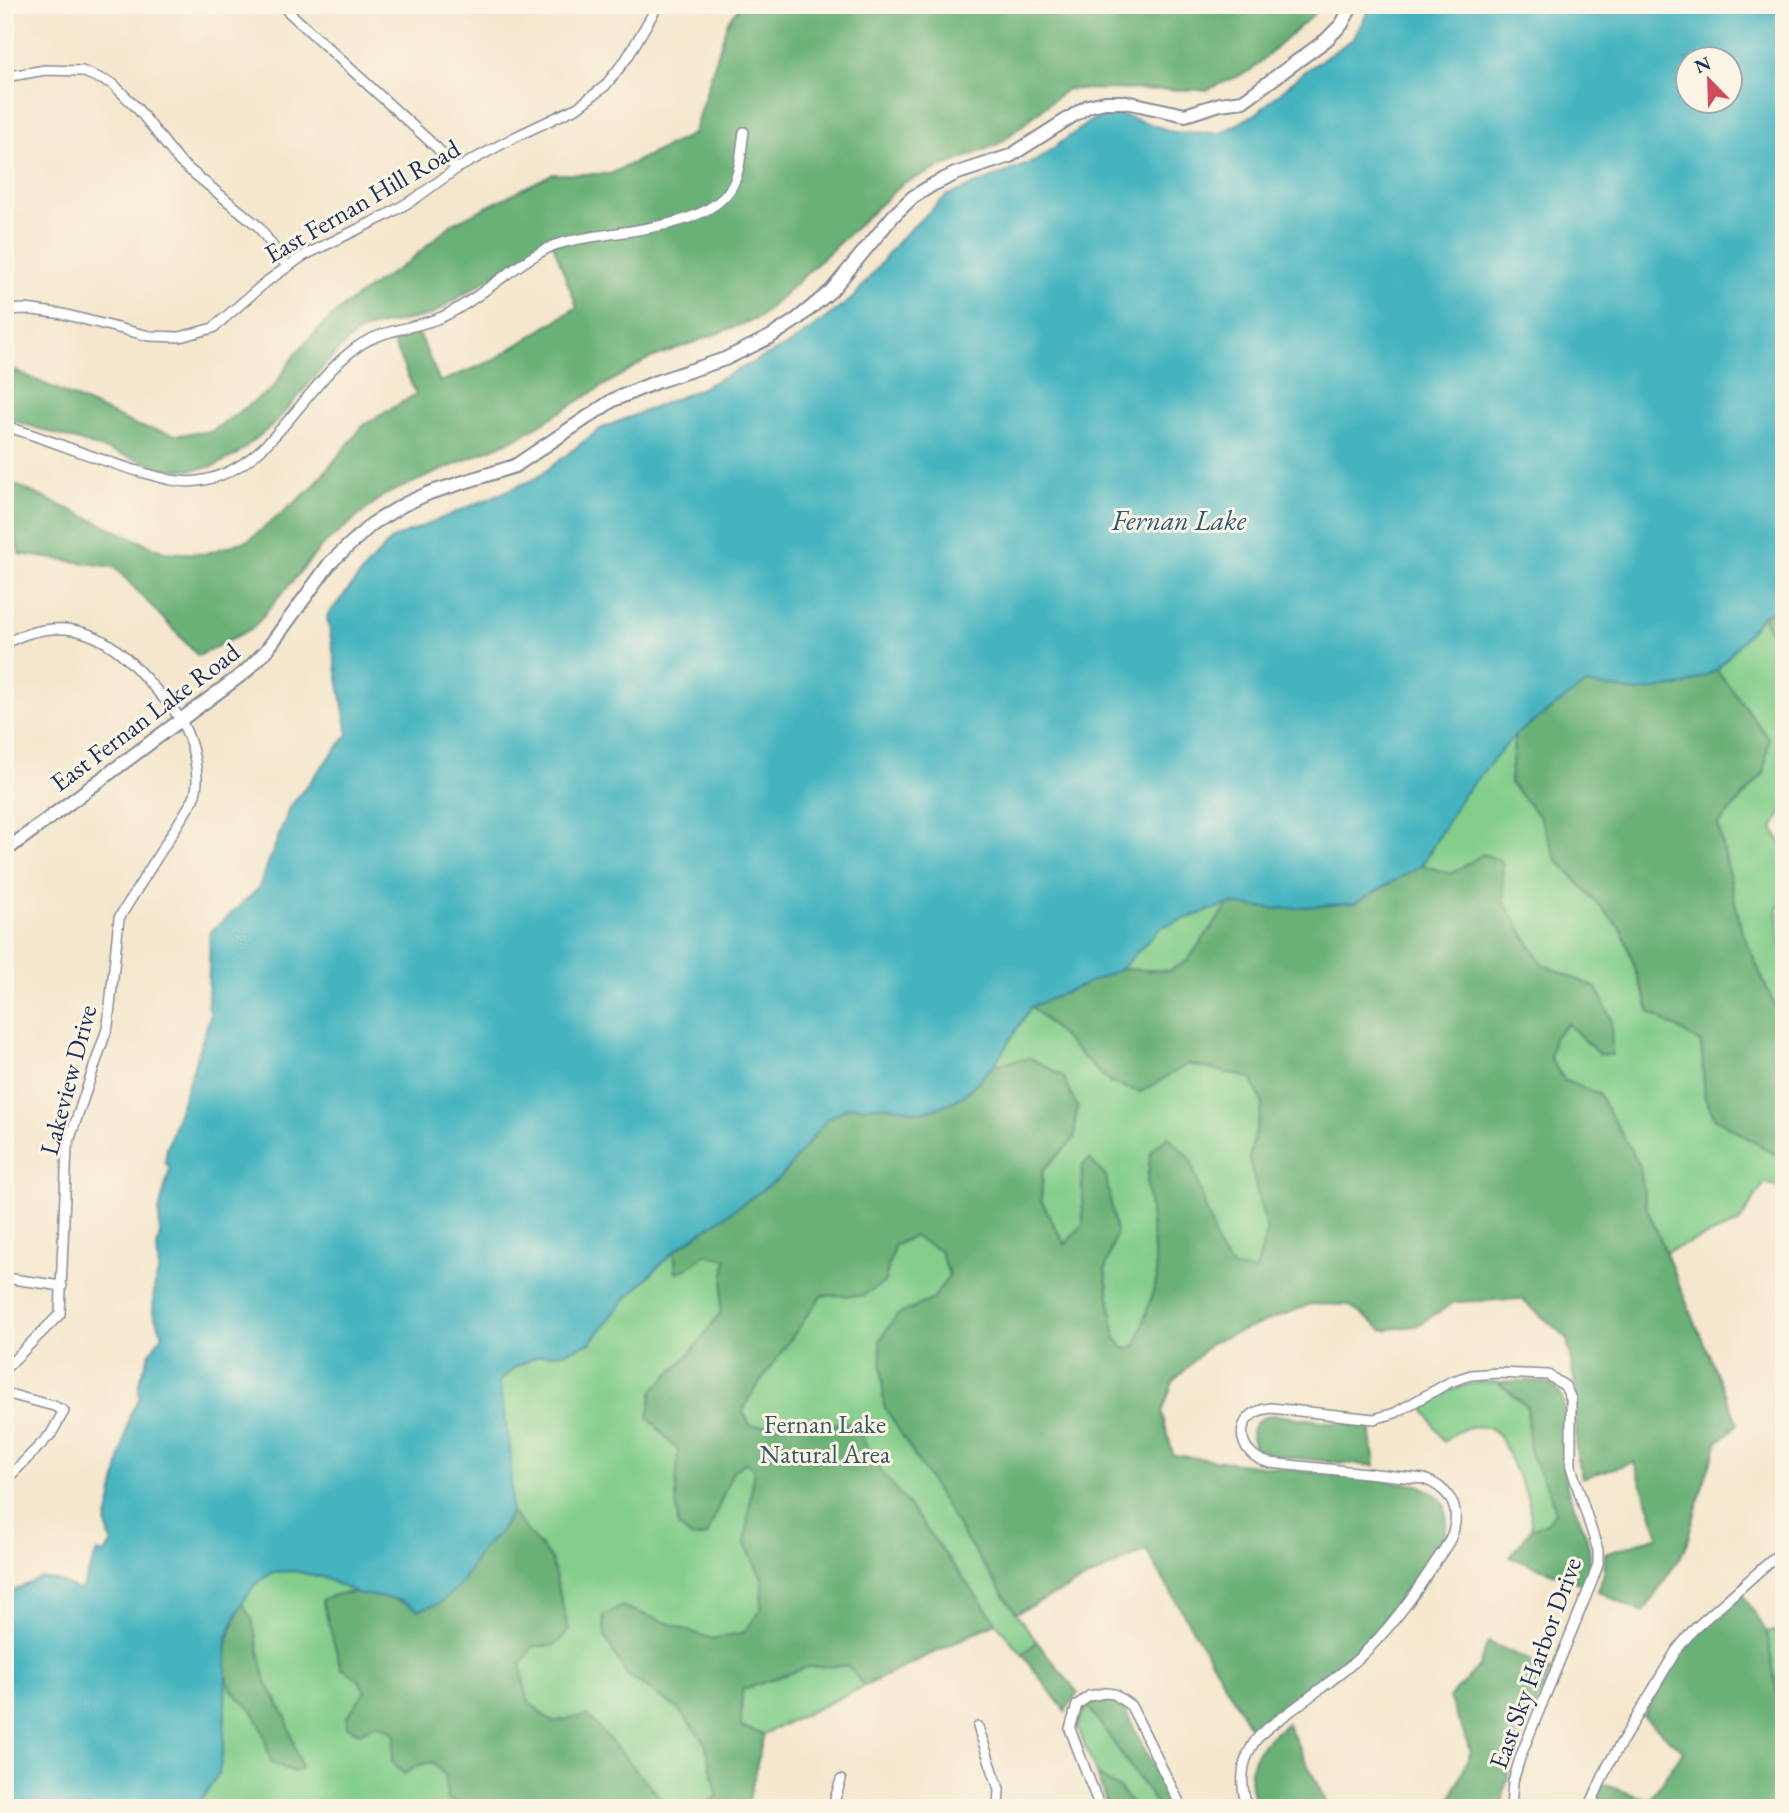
<svg xmlns="http://www.w3.org/2000/svg" width="1789" height="1813" viewBox="0 0 1789 1813" font-family="'EB Garamond',serif">
<style>
.green{fill:#83ce8b;stroke:#4f7e74;stroke-width:2}
.forest{fill:#6ab177;stroke:#42706a;stroke-width:2}
.water{fill:#45b4bf;stroke:#30728e;stroke-width:2;fill-rule:evenodd}
.lines{fill:none;stroke-linecap:round;stroke-linejoin:round}
.street-casing{stroke:#888b96;stroke-width:12}
.secondary-casing{stroke:#888b96;stroke-width:16}
.street{stroke:#fff;stroke-width:9}
.secondary{stroke:#fff;stroke-width:12}
.labels{text-anchor:middle;stroke-width:6;stroke-linejoin:round;paint-order:stroke}
.street-label{font-size:26px;fill:#1b2f5e;stroke:#fcf5e5}
.park-label{font-size:26px;fill:#355769;stroke:#fcf5e5}
.water-label{font-size:28px;font-style:italic;fill:#28577b;stroke:#fcf5e5}
</style>
<rect width="100%" height="100%" fill="#fcf5e5"/>
<filter id="ink" filterUnits="userSpaceOnUse"><feTurbulence type="fractalNoise" baseFrequency=".0143" numOctaves="2"/><feDisplacementMap in="SourceGraphic" scale="14" xChannelSelector="R" yChannelSelector="G"/><feConvolveMatrix kernelMatrix="1 2 1 2 8 2 1 2 1" color-interpolation-filters="sRGB"/></filter>
<filter id="wash" filterUnits="userSpaceOnUse"><feTurbulence type="fractalNoise" baseFrequency=".00686" numOctaves="4" result="noise"/><feDisplacementMap in="SourceGraphic" scale="28" xChannelSelector="R" yChannelSelector="G"/><feGaussianBlur stdDeviation="1.57" result="paint"/><feColorMatrix in="noise" values="0 0 0 0 0 0 0 0 0 0 0 0 0 0 0 0 0 1.4 0 .05"/><feComposite in="paint" operator="in"/></filter>
<g filter="url(#wash)">
<rect width="100%" height="100%" fill="#f4e7cd"/>
<path class="green" d="M1763 615 1784 667V810L1773 828 1784 849V903L1778 907 1780 944 1784 950V1028L1741 929 1718 824 1764 773 1769 739 1717 670Z
M1515 734 1510 783 1540 817 1556 859 1622 930 1650 1012 1701 1043 1705 1098 1715 1118 1784 1160V1191L1765 1182 1739 1223 1666 1252 1646 1206 1639 1164 1598 1094 1565 1081 1550 1058 1554 1037 1568 1024 1599 1054 1597 988 1542 965 1504 902 1501 861 1483 854 1451 874 1422 865 1463 795Z
M1229 904 1187 961 1169 971 1121 969 1161 927Z
M1031 1006 1110 1083 1141 1092 1188 1064 1251 1078 1263 1104 1249 1158 1267 1231 1256 1271 1233 1268 1219 1250 1190 1158 1147 1181 1157 1279 1136 1346 1125 1349 1115 1337 1105 1269 1116 1233 1082 1166 1084 1225 1064 1245 1041 1200 1043 1170 1074 1139 1077 1106 1062 1077 1031 1059 994 1065Z
M849 1107 1146 1550 1016 1613 1037 1642 1022 1654 996 1623 710 1760 718 1796 699 1807 664 1802 610 1808H186L202 1799 225 1676 227 1637 242 1603 255 1584 273 1572 294 1571 322 1577 359 1594 400 1600 419 1610 511 1456 499 1382 515 1367 540 1355 564 1353 591 1342 624 1301 674 1251Z
M1479 1382H1498L1527 1407 1530 1453 1550 1493 1555 1513 1547 1523 1531 1529C1531 1499 1525 1491 1513 1466 1509 1457 1506 1448 1501 1440 1486 1417 1460 1427 1444 1442L1422 1405 1452 1389Z
M1784 1629V1724L1782 1723 1767 1633Z
M1088 1706 1159 1808H1135L1121 1790 1097 1775 1077 1726 1082 1713Z"/>
<path class="forest" d="M741 5H1324L1250 71 1206 90 1067 89 999 144 903 183 759 318 646 360 519 437 384 495 321 547 253 628 198 656 115 567 19 554 5 492V480L164 552 204 554 249 540 311 489 364 425 416 394 393 343 418 332 440 382 492 361 577 307 551 239 431 315 373 327 359 332 337 351 275 423 236 455 214 466 192 470 168 469 5 418V366L138 426 177 435 212 431 273 388 297 352 330 318 356 297 408 262 452 224 552 174H610L693 134 728 21Z
M1784 606V667L1763 615Z
M1717 670 1769 739 1764 773 1718 825 1741 929 1784 1028V1160L1715 1118 1705 1098 1701 1043 1650 1012 1622 930 1556 859 1540 817 1510 783 1515 734 1586 684 1638 692 1685 685Z
M1483 854 1502 861 1504 902 1542 964 1597 988 1611 1019 1612 1055 1599 1054 1568 1024 1554 1037 1550 1058 1565 1081 1598 1093 1639 1164 1646 1206 1738 1424 1718 1442 1703 1485 1685 1549 1643 1613 1598 1591 1604 1573 1605 1554 1659 1536 1634 1462 1582 1478 1576 1450V1391L1567 1338 1521 1299 1455 1302 1416 1326 1383 1330 1349 1305 1311 1304 1211 1343 1173 1382 1162 1413 1173 1455 1418 1485 1434 1493 1444 1504 1447 1519 1444 1539 1380 1626 1354 1653 1282 1707 1253 1732 1146 1550 1016 1613 969 1544 884 1406 880 1340 897 1315 933 1299 949 1275 940 1251 913 1236 894 1246 884 1283 862 1296 822 1295 749 1398 743 1411 750 1426 856 1423 874 1463 913 1511 996 1622 864 1686 848 1666 808 1667 742 1690 741 1727 764 1734 747 1808H469L447 1799 445 1775 432 1762 419 1765 404 1774 392 1762 395 1733 377 1724 359 1733 347 1727V1717L365 1691 358 1679 341 1668 322 1600C349 1585 393 1596 419 1610L459 1586 482 1548 500 1532 511 1512 551 1559 569 1631 554 1646H533L521 1666 527 1700 552 1722 588 1715 664 1802 699 1807 718 1797 705 1743 678 1709 626 1674 605 1637 603 1616 621 1606 712 1639 744 1632 761 1610 762 1578 745 1544 754 1467 745 1463 733 1471 707 1536 692 1538 678 1526 676 1491 678 1451 648 1417 653 1390 689 1355 720 1313 726 1259 705 1254 687 1269 676 1272 674 1251 781 1177 828 1118 849 1107 888 1106 920 1112 938 1108 962 1097 994 1065 1030 1058 1063 1076 1077 1107 1074 1139 1043 1170 1041 1200 1065 1245 1083 1224 1082 1166 1090 1159 1106 1177 1116 1233 1105 1269 1115 1337 1125 1349 1136 1346 1157 1279 1147 1181 1151 1152 1168 1136 1190 1158 1219 1250 1233 1268 1256 1271 1267 1231 1249 1158 1263 1104 1251 1078 1188 1064 1141 1092 1110 1083 1031 1006 1121 969 1169 971 1187 961 1229 904 1276 909 1355 903 1422 865 1451 874Z
M1498 1382C1517 1382 1547 1375 1559 1392 1571 1410 1563 1441 1563 1461 1563 1508 1603 1533 1585 1585L1510 1557 1531 1529 1547 1523 1555 1513 1550 1493 1530 1453 1527 1407Z
M1274 1415 1370 1427 1375 1466 1265 1455 1255 1449 1251 1432C1256 1420 1261 1417 1274 1415Z
M1743 1595 1767 1633 1782 1722 1784 1724V1808H1595L1602 1784 1650 1800 1683 1751 1643 1716 1682 1650 1711 1621Z
M242 1603 252 1619 266 1682 286 1717 301 1768 293 1772 271 1762C266 1746 263 1725 252 1711 242 1699 230 1693 226 1677 220 1654 233 1624 242 1603Z
M1037 1642 1078 1693 1065 1711 1022 1654Z
M1488 1642 1552 1670C1532 1715 1506 1758 1502 1808H1447L1471 1751 1449 1698 1478 1667Z
M1098 1700H1114L1126 1712 1173 1808H1159L1088 1706Z
M1287 1723 1329 1808H1256C1243 1763 1252 1752 1287 1723Z
M1097 1775 1121 1790 1135 1808H1108Z"/>
<path class="water" d="M1371 5H1784V606L1763 615 1717 670 1685 685 1637 692 1586 684 1515 735 1463 795 1422 865 1355 903 1276 909 1229 904 1161 927 1121 969 1031 1007 994 1065 962 1097 938 1108 920 1112 888 1106 849 1107 828 1118 781 1177 674 1251 624 1301 591 1342 564 1353 540 1355 515 1367 499 1382 511 1456V1512L500 1532 482 1548 459 1586 440 1603 419 1610 400 1600 359 1594 322 1577 294 1571 273 1572 255 1584 242 1603 227 1637 224 1745 219 1773 202 1799 186 1808H5V1595L40 1578 56 1580 78 1590 82 1588 97 1552 104 1554 112 1543 106 1525 130 1414 139 1399V1383L150 1353 163 1334 153 1313 154 1289 159 1269 157 1247 160 1233 159 1211 170 1168 165 1162 167 1148 211 1013 208 1006 210 933 258 889 290 807 348 734 327 616 369 564 392 539 535 479 600 429 697 390 790 344 853 298 901 238 946 196 1035 161 1092 120 1120 114 1174 132 1221 133 1256 114 1301 74 1354 38ZM1688 60H1730V102H1688Z"/>
</g>
<g filter="url(#ink)">
<g class="lines">
<g class="street-casing">
<path id="street" d="M281 5 437 148 456 169
M5 77 45 70 82 71 113 84 137 108 180 162 258 226 287 266
M5 310 25 309 63 314 149 336 180 337 213 328 266 282 303 256 387 215 416 198 456 169 515 137 578 107 605 86 627 58 658 5
M5 426C51 440 95 459 141 472 159 477 179 484 198 481 272 471 302 386 357 347 382 329 414 329 442 317 472 303 498 279 526 261 536 255 547 247 558 244 605 229 702 234 731 188 741 172 741 149 744 132
M5 644C30 629 61 624 88 634 119 645 137 669 158 692 166 701 176 711 182 722 192 742 203 779 193 800L119 918 108 1026 67 1147 60 1314 5 1369
M5 1278 62 1286
M5 1393 54 1406 64 1411 51 1434 5 1481
M978 1727 999 1789 998 1808
M832 1808 841 1780
M1100 1808 1070 1729 1077 1705 1089 1696 1105 1693 1114 1694 1131 1706 1182 1808
M1247 1808C1241 1786 1240 1766 1252 1746 1261 1730 1278 1721 1292 1710 1314 1693 1338 1677 1360 1657 1390 1629 1414 1596 1436 1561 1443 1551 1452 1540 1454 1528 1460 1504 1446 1487 1424 1479L1270 1463C1234 1454 1232 1412 1271 1408L1374 1419 1395 1413 1450 1382 1471 1375 1498 1373 1548 1375 1565 1386 1571 1399V1467L1598 1550V1564L1593 1579 1521 1755 1513 1781 1511 1808
M1589 1808 1608 1765 1676 1651 1692 1631 1775 1557 1784 1552"/>
</g>
<g class="secondary-casing">
<path id="secondary" d="M5 851 245 672 266 651 330 563 372 524 403 505 429 493 515 466 613 400 656 382 725 359 770 337 796 320 831 291 894 215 913 197 934 184 955 174 1010 156 1088 106 1105 102H1126L1185 115 1220 104 1243 101 1326 40 1342 24 1352 5"/>
</g>
<use href="#street" class="street"/>
<use href="#secondary" class="secondary"/>
</g>
</g>
<g class="labels">
<g class="street-label">
<text transform="translate(362 201) rotate(-30)" y="9">East Fernan Hill Road</text>
<text transform="translate(145 717) rotate(-37)" y="9">East Fernan Lake Road</text>
<text transform="translate(68 1080) rotate(-75)" y="9">Lakeview Drive</text>
<text transform="translate(1535 1663) rotate(-70)" y="9">East Sky Harbor Drive</text>
</g>
<g class="park-label">
<text x="825" y="1433">Fernan Lake<tspan x="825" dy="30">Natural Area</tspan></text>
</g>
<g class="water-label">
<text x="1179" y="530">Fernan Lake</text>
</g>
</g>
<rect width="1789" height="1813" fill="none" stroke="#fcf5e5" stroke-width="28"/>
<g transform="translate(1709 80) rotate(337)"><circle r="33" fill="#fcf5e5" stroke="#a2a6af" stroke-width="2"/>
<path d="M0-5L12 26L0 18L-12 26Z" fill="#d1495b"/>
<text y="-10" font-size="19" font-weight="bold" text-anchor="middle" fill="#1b2f5e">N</text>
</g>
</svg>
